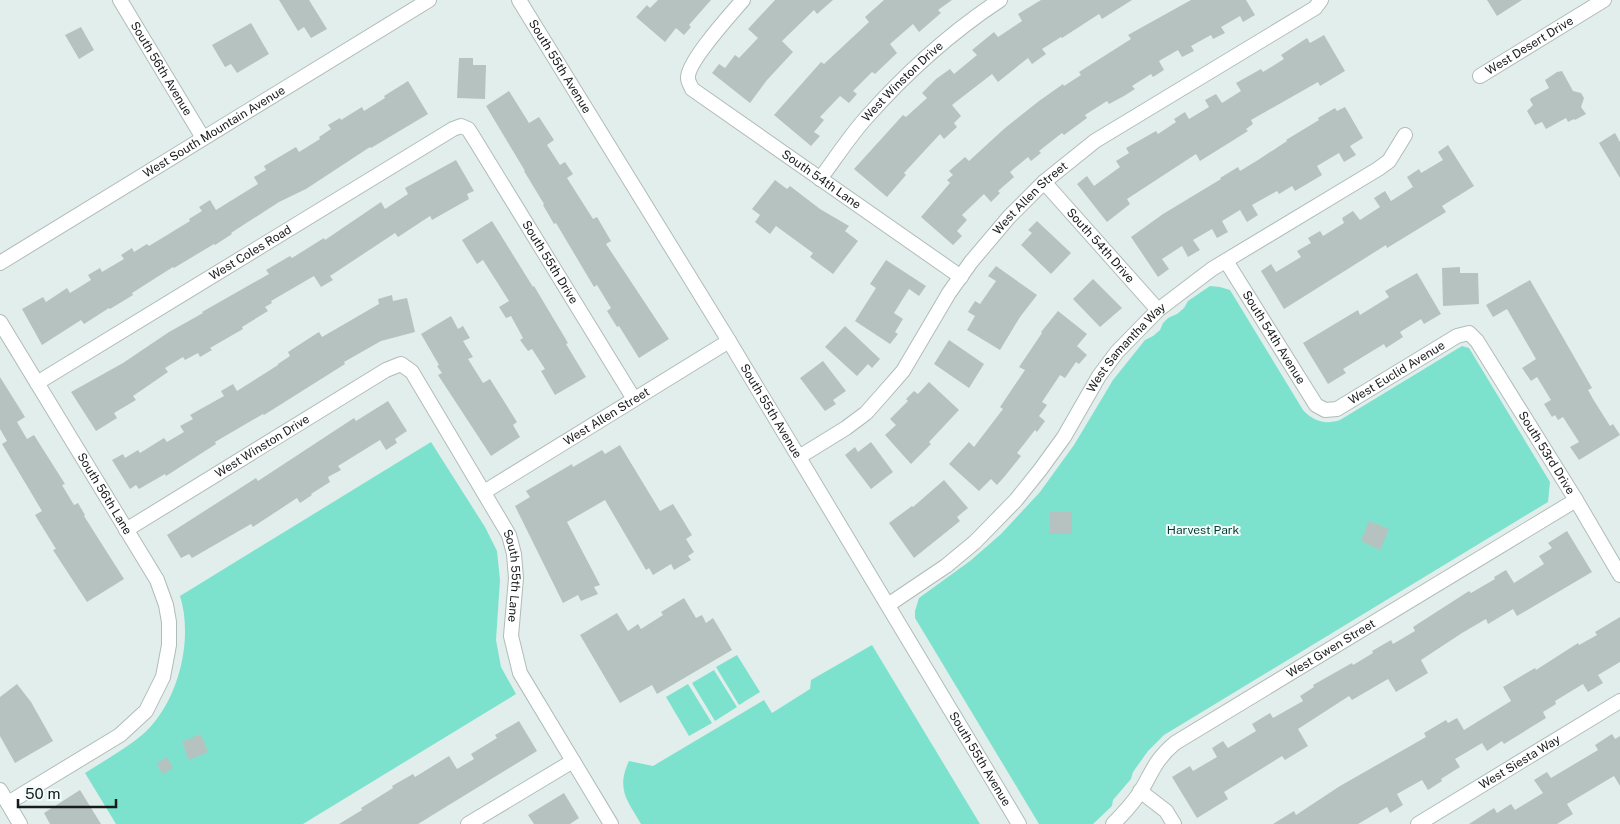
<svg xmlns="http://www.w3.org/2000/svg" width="1620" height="824" viewBox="0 0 1620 824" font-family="'Public Sans',sans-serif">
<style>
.green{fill:#7de2cd}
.building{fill:#b6c2bf}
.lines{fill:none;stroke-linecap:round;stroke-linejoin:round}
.minor-casing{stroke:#b0bcb9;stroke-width:16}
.minor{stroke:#fff;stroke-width:14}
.labels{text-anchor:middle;stroke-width:4;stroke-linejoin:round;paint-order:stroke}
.street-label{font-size:12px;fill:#171b1a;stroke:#effcf9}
.park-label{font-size:12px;fill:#053931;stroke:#effcf9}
</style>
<rect width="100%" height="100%" fill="#e2eeeb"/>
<path class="green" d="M1210 286 1220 287 1230 290 1303 410C1313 421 1325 425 1340 420L1457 349 1462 346 1469 348 1550 482 1548 502 1164 735 1148 751 1133 772 1131 779 1113 800 1112 806 1093 824H1039L915 618V611L919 598 970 561 1001 534 1040 492 1074 445 1113 380 1145 340 1153 336 1160 330 1163 323 1168 318 1177 314 1184 308 1188 301Z
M431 442 485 527 497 551 500 580 496 640 501 667 516 694 303 824H116L85 773C104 761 125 749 142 735 178 704 194 640 180 596Z
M872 645 980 824H641C627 800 616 789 629 761L653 766 764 700 772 713 810 689 811 680Z
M737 655 760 692 739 705 716 667Z
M714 670 737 707 715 721 692 683Z
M688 684 712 723 689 736 666 697Z"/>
<path class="building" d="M279 0H309L327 29 311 38 304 27 298 31Z
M658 0H711L689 25 691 27 684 35 676 28 665 42 636 17 647 5 650 8Z
M775 0H833L817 14 814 10 782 41 793 52 767 80 750 103 712 73 719 64 725 68 735 55 739 58 758 38 748 29Z
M884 0H952L938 10 941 13 919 32 913 24 890 44 897 53 875 74 872 72 853 91 857 94 849 103 840 96 820 117 824 120 814 132 820 136 811 146 774 115 821 62 824 64 869 22 865 17Z
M1041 0H1132L1102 19 1099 14 1062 38 1061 37 1042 49 1046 54 1032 64 1028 58 998 82 992 74 952 105 961 116 954 123 957 127 944 139 940 134 904 173 906 175 887 197 854 169 903 115 906 117 927 98 922 93 936 79 950 69 954 74 977 55 972 50 994 32 998 37 1022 21 1018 14Z
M1191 0H1246L1255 15 1243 22 1240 16 1221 27 1225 33 1213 39 1211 35 1191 46 1194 51 1182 57 1178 50 1159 61 1164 70 1153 77 1151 74 1132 86 1135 89 1124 96 1109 104 1107 101 1085 115 1087 118 1064 135 1062 133 1039 151 1041 153 1031 161 1028 157 1010 172 1014 177 998 191 1000 193 991 202 984 194 962 215 967 220 957 231 962 236 953 245 921 217 950 183 947 180 953 175 949 171 965 157 969 161 1005 128 1039 101 1063 84 1064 86 1081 75 1079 72 1131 39 1128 35Z
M1487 0H1522L1497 16Z
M251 23 269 54 237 73 231 64 225 67 212 45Z
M81 27 94 50 79 59 65 35Z
M1324 35 1345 71 1320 86 1318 82 1251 120 1253 124 1246 129 1248 131 1200 161 1196 154 1127 199 1130 204 1107 222 1077 184 1087 176 1094 186 1120 167 1116 161 1129 153 1126 148 1156 131 1158 134 1176 122 1174 119 1185 112 1189 119 1209 107 1205 100 1216 94 1222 103 1241 91 1236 83 1261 69 1263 72 1284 59 1281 55 1307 38 1310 43Z
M459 58H473V65H486L485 99 457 98Z
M1562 71 1573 91 1581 93 1584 98 1581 107 1586 114 1575 120 1574 119 1568 122 1566 118 1546 129 1542 122 1535 125 1527 111 1533 105 1530 100 1531 98 1549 88 1545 80 1557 72Z
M408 81 428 114 371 148 370 147 306 189 279 202 231 233 232 234 215 245 214 244 174 268 173 267 132 293 133 295 110 309 109 308 84 324 81 320 42 345 22 309 43 297 46 302 67 288 70 293 91 280 88 275 100 268 102 272 124 259 121 255 132 248 134 252 147 244 149 246 190 221 189 219 202 211 199 207 210 200 216 210 258 184 254 177 266 170 264 166 296 147 299 152 320 139 319 137 331 129 328 125 340 118 341 120 362 107 364 111 385 98 384 96Z
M509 91 529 123 539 117 554 140 547 145 560 165 565 162 573 174 567 178 593 219 597 217 611 241 606 244 669 339 639 358 619 326 617 327 607 311 611 308 597 285 594 287 556 223 554 224 543 205 544 204 524 171H525L486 106Z
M1345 107 1363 138 1350 146 1356 155 1344 162 1339 153 1317 166 1322 175 1295 191 1292 186 1279 194 1277 191 1252 205 1258 215 1247 222 1240 210 1222 221 1228 232 1217 238 1212 229 1193 240 1200 250 1188 257 1182 246 1162 259 1169 269 1158 277 1131 237 1163 214 1221 179 1220 178 1238 167 1240 171 1258 160 1287 141 1286 140 1319 120 1318 118 1335 108 1337 111Z
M1615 133 1620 142V178L1599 143Z
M1448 145 1474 186 1442 206 1446 212 1387 248 1386 245 1284 309 1261 271 1271 264 1276 272 1301 257 1297 251 1311 243 1308 238 1320 231 1323 236 1344 223 1342 218 1353 211 1360 220 1380 207 1374 198 1385 191 1391 201 1413 187 1407 177 1419 169 1421 173 1443 160 1438 152Z
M456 160 474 191 467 194 469 199 432 220 430 216 398 237 395 233 330 276 333 280 321 287 314 276 271 301 272 303 265 307 268 311 242 327 243 329 210 348 212 350 200 357 198 353 185 360 183 357 165 368 168 372 133 396 136 400 114 413 117 418 96 431 71 392 123 363 169 332 203 313 202 312 269 274 266 270 290 256 292 258 324 238 325 240 381 202 385 209 408 194 405 188Z
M775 180 787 189 790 186 820 209 849 226 845 231 858 241 833 274 810 257 813 253 776 226 770 234 755 222 760 215 752 209Z
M492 221 533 287 534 286 568 343 566 344 586 377 555 395 541 371 545 369 532 349 528 351 520 340 523 338 511 316 506 318 499 307 509 301 483 260 477 264 462 240Z
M1037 221 1071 253 1051 274 1021 245 1032 233 1028 230Z
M886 260 926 286 919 296 909 289 894 313 903 319 895 332 898 334 890 344 855 321 876 288 870 284Z
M996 266 1037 295 1020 317 1000 350 967 330 975 316 968 312 975 301 980 304 996 281 988 276Z
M1460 267V273H1478L1479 304 1443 306 1442 268Z
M1417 273 1441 314 1424 324 1421 319 1400 332 1403 337 1386 348 1384 344 1369 353 1343 369 1346 373 1328 384 1303 343 1358 310 1360 315 1389 297 1385 291Z
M1093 279 1122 308 1100 327 1073 299Z
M1530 280 1592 388 1588 390 1593 399 1610 426 1613 424 1620 435 1579 460 1570 447 1579 442 1563 417 1558 420 1555 415 1552 417 1544 404 1551 400 1537 377 1531 381 1522 368 1536 359 1507 309 1493 317 1486 305Z
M392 295 393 301 407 298 415 332 381 341 344 362 345 364 264 415 263 414 215 442 216 444 166 476 165 474 139 489 136 485 130 489 112 460 123 454 125 458 138 450 140 453 164 438 167 442 184 432 180 426 193 419 190 415 224 396 221 391 233 384 237 391 278 365V364L290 356 288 352 308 339 319 332 322 337 379 304 378 299Z
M1058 311 1087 334 1077 346 1087 355 1079 364 1076 362 1065 378 1060 375 1042 402 1047 405 1039 416 1045 421 1037 432 1035 430 1017 453 1021 456 1005 476 997 485 991 479 979 491 949 464 969 442 974 447 1003 409 1000 407 1025 370 1019 367 1042 333 1041 332Z
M451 316 458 329 463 326 470 338 463 341 473 357 468 359 483 383 490 379 517 422 513 425 520 437 491 456 438 375 442 373 437 366 439 365 421 334Z
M845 326 880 359 872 368 868 364 857 376 825 347Z
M949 340 984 364 969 388 934 364Z
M823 361 846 391 833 400 836 404 825 411 800 378Z
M0 377 25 417 17 422 27 439 34 435 65 484 62 485 74 505 78 503 85 515 84 516 124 579 87 602 53 550 56 549 35 515 42 511 2 444 7 441 0 429Z
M929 382 959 410 929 442 931 444 911 464 885 435 896 425 890 419 908 401 906 399 914 391 918 394Z
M388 401 407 431 395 439 397 443 386 450 380 440 338 466 341 470 328 477 330 482 311 494 312 495 300 503 297 498 253 527 251 524 192 558 189 554 181 558 167 535 256 478 258 481 354 418 356 421Z
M871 442 893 472 871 489 845 455 855 447 858 452Z
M620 445 660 511 673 504 692 535 686 539 694 552 688 556 691 560 674 570 671 564 653 575 649 568 646 570 605 500 567 522 600 585 594 587 598 594 581 601 578 595 563 603 515 506 530 497 526 491 572 464 573 467 602 450 605 454Z
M944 480 968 508 957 517 960 521 914 558 889 523 912 506 913 507Z
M1050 512H1072V534H1050Z
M1369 521 1389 529 1380 550 1361 541Z
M1567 531 1592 572 1517 616 1513 609 1488 624 1486 619 1462 633 1421 660 1428 673 1396 692 1388 679 1352 700 1349 696 1298 729 1308 746 1285 760 1282 756 1224 792 1228 799 1197 818 1172 777 1190 766 1193 771 1217 757 1212 748 1223 741 1228 748 1256 731 1252 724 1270 713 1273 718 1303 701 1300 696 1314 687 1313 685 1352 663 1353 665 1373 653 1372 651 1391 640 1393 644 1415 631 1413 627 1469 591 1471 593 1495 579 1494 577 1506 570 1514 583 1544 564 1539 556 1552 548 1548 543Z
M684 598 696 618 702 615 706 623 713 618 732 650 657 694 652 685 620 703 580 635 617 613 628 631 638 624 641 629 663 615 661 612Z
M1620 617V662L1598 675 1603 683 1588 692 1583 684 1555 701 1556 704 1543 712 1546 718 1504 744 1502 741 1487 751 1482 743 1455 759 1460 767 1441 779 1442 781 1428 790 1422 780 1397 794 1403 805 1390 813 1387 807 1358 824H1273L1294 811 1296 815 1340 786 1426 737 1424 733 1446 720 1448 723 1457 718 1464 730 1511 701 1503 687 1535 668 1536 670 1578 643 1579 645 1597 635 1595 632Z
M17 684 31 702 53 741 15 763 0 736V697Z
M519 721 537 751 418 824H339L362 810 361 808 393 788 392 786 413 774 415 777 449 756 457 769 474 759 471 754 497 738 495 735Z
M201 734 208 752 189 760 182 742Z
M1612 734 1615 739 1620 736V786L1614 776 1567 804 1573 814 1557 824H1469L1494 808 1497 813 1511 804 1515 810 1543 793 1534 780 1547 772 1551 778 1598 750 1595 745Z
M167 757 173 768 162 774 157 763Z
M80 790 101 824H50L44 813Z
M564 793 579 818 570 824H534L528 815Z"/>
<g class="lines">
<g class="minor-casing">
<g id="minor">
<path id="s1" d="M120 0 203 138"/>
<path id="s2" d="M519 0 729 341 1019 824"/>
<path id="s3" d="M743 0C731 14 687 62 688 78 688 82 691 86 692 89L961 277"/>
<path id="s4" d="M1480 76 1604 0"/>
<path id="s5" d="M820 179C835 159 849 137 866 118 905 74 950 33 1000 0"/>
<path id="s6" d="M1044 182 1158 310"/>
<path id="s7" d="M1226 261 1316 405 1325 410 1337 409 1457 336 1469 333 1477 341 1576 500 1620 575"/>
<path id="s8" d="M0 263 429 0"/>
<path id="s9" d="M0 322 157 580 166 605 169 622V645L163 677 146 711 120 735 8 803"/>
<path id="s10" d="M37 383 453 129 461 126 468 129 472 135 634 399"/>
<path id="s11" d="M799 457 846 428 866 413 882 395 903 371 949 293 971 262 1009 217 1044 182 1095 141 1315 8 1321 0"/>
<path id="s12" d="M484 492 729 341"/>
<path id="s13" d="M126 530 386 370 401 364 412 372 509 535 514 554 516 578 511 636 520 673 611 824"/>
<path id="s14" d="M888 605 946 566 975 542 1016 500 1040 470 1064 437 1099 376 1117 352 1158 310 1212 269 1378 169 1389 161 1405 135"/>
<path d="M0 790 20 824"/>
<path d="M1140 791 1166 811 1174 824"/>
<path d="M468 824 573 761"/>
<path id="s15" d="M1113 824C1123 814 1133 803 1141 791 1153 770 1156 759 1175 743L1576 500"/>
<path id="s16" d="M1418 824 1620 701"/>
</g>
</g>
<use href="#minor" class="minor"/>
</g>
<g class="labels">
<g class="street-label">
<text dy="4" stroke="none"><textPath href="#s4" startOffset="58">West Desert Drive</textPath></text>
<text dy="4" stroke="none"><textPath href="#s2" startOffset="78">South 55th Avenue</textPath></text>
<text dy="4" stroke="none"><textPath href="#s1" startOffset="80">South 56th Avenue</textPath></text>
<text dy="4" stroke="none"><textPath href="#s5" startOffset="128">West Winston Drive</textPath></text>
<text dy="4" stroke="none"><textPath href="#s8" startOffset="251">West South Mountain Avenue</textPath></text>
<text dy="4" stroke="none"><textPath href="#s3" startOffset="266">South 54th Lane</textPath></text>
<text dy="4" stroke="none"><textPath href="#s11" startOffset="352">West Allen Street</textPath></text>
<text dy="4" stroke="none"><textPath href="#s6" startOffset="85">South 54th Drive</textPath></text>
<text dy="4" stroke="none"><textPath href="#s10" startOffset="250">West Coles Road</textPath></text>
<text dy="4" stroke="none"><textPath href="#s10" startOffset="660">South 55th Drive</textPath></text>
<text dy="4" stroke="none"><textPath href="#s7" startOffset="90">South 54th Avenue</textPath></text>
<text dy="4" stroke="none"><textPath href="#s14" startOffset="355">West Samantha Way</textPath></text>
<text dy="4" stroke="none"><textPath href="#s7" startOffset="262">West Euclid Avenue</textPath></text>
<text dy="4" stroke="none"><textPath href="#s2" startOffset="482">South 55th Avenue</textPath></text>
<text dy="4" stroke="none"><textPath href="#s12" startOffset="144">West Allen Street</textPath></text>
<text dy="4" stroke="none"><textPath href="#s13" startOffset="160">West Winston Drive</textPath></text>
<text dy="4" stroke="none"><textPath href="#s7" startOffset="488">South 53rd Drive</textPath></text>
<text dy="4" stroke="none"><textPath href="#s9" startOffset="201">South 56th Lane</textPath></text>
<text dy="4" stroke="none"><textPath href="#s13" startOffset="566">South 55th Lane</textPath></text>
<text dy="4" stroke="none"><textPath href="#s15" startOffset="285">West Gwen Street</textPath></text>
<text dy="4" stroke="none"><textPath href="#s2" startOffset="888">South 55th Avenue</textPath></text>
<text dy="4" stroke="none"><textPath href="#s16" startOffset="119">West Siesta Way</textPath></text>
</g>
<g class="park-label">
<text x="1203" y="534">Harvest Park</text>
</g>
</g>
<path d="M18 799v8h98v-8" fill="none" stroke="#171b1a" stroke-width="2.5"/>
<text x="25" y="799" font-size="15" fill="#171b1a" stroke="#effcf9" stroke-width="4" paint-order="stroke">50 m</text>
</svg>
